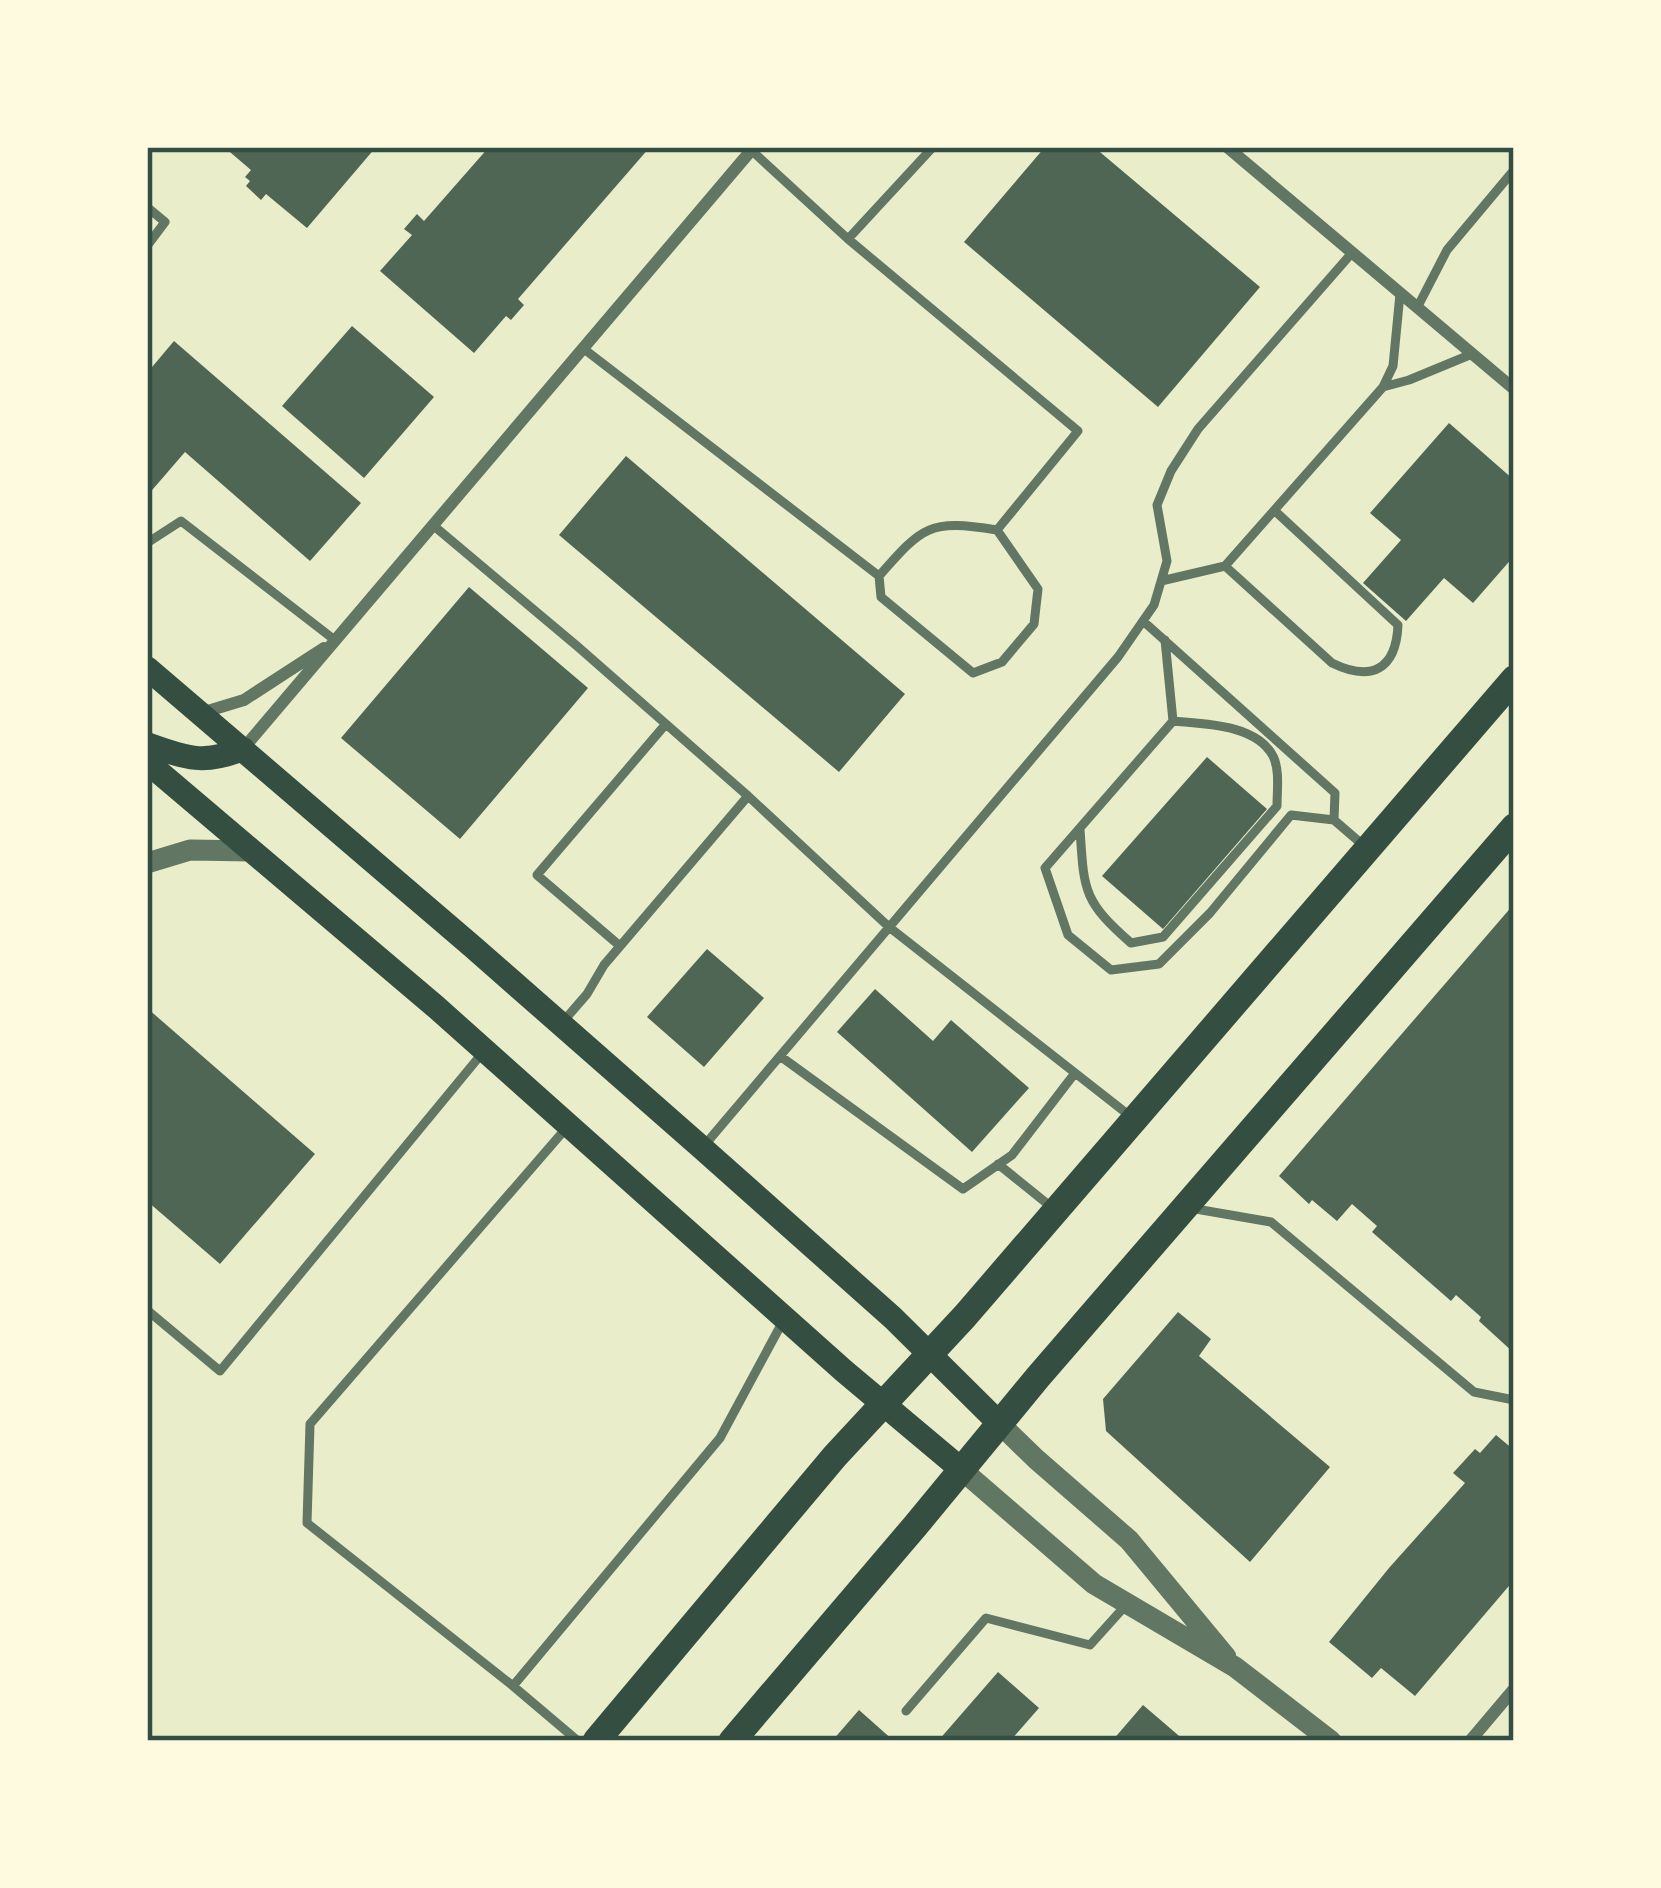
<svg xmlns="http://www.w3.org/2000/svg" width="1661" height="1888" viewBox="0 0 1661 1888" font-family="'Varela Round',sans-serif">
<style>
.building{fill:#4f6655}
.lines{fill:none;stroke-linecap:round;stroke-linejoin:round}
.service{stroke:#617663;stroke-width:9}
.minor{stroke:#617663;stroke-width:12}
.tertiary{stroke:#617663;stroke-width:21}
.secondary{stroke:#344e41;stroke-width:24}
.primary{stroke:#344e41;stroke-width:27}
.neatline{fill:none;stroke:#344e41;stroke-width:4.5}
</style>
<rect width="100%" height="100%" fill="#e9edc9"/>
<path class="building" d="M224 147H376L307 228 266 194 261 200 246 186 250 181 245 177 251 170Z
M489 147H650L518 299 524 305 511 320 506 316 474 353 380 271 412 235 404 229 417 214 424 221Z
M1045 147H1094L1260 287 1158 407 964 242Z
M352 326 434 397 364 478 282 406Z
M174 341 361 503 310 561 185 452 147 496V373Z
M1449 423 1514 480V556L1473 603 1444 578 1406 621 1363 583 1401 540 1370 513Z
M626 456 905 694 839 772 559 535Z
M469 587 588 688 460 839 341 738Z
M1207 757 1267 809 1163 929 1102 876Z
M1514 904V1353L1479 1321 1481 1317 1456 1295 1451 1301 1372 1232 1377 1226 1352 1204 1337 1221 1312 1200 1309 1204 1279 1176Z
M707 949 764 998 704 1067 647 1017Z
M875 989 933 1041 951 1020 1029 1088 972 1152 837 1032Z
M147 1008 315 1154 220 1264 147 1201Z
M1178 1312 1211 1339 1199 1356 1330 1467 1250 1562 1106 1431 1103 1399Z
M1496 1435 1514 1450V1580L1415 1696 1381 1668 1372 1678 1329 1642 1389 1568 1465 1483 1453 1473 1475 1449 1480 1453Z
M998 1672 1039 1708 1010 1741H938Z
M1143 1705 1185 1741H1112Z
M859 1710 894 1741H832Z"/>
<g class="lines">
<path class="service" d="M751 150 848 239 933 147
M147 207 165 222 147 246
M848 239 1078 431 997 530C929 519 923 526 879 576L881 597 973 673 1002 662 1034 624 1038 589 997 530
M1417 308 1447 250 1514 170
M584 349 879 576
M1383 387 1409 380 1472 354
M434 526 577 646 748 796 604 965 587 994 561 1024
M147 543 181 521 336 641
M1225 566 1332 663C1371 682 1396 670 1398 625L1275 511
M1161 581 1225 566 1383 387 1393 366 1400 294
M1143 621 1335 793 1334 820
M1165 640 1173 721 1045 868 1068 935 1111 970 1159 964 1210 913 1291 815 1334 820 1363 845
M748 796 889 927 1130 1116
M1080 829C1084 891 1083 901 1131 943L1163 937 1277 806C1277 791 1280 770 1273 756 1256 724 1204 724 1173 721
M620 946 537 875 665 725
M780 1056 963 1189 1012 1155 1075 1073
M568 1126 310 1424 307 1523 513 1686 578 1741
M703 1147 1118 657 1154 605 1167 561 1157 505 1171 471 1198 429 1351 254
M998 1164 1055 1210
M1190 1208 1271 1222 1474 1392 1514 1400
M147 1310 220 1371 484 1051
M513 1686 720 1438 782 1323
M906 1711 986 1618 1090 1645 1126 1605"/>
<path class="minor" d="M1227 147 1514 389
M201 713 244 700 324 648
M243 749 754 147
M1470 1741 1514 1689"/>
<path class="tertiary" d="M147 863 190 850 252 851
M1000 1424 1036 1459 1129 1540 1226 1657
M962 1470 1094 1584 1235 1667 1331 1741"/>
<path class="secondary" d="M147 668 473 947 702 1148 893 1318 1000 1424
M147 744C186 758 203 765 243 749
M147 762 436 1007 844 1371 962 1470"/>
<path class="primary" d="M596 1741 835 1456 965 1316 1514 679
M732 1741 916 1525 1038 1377 1514 827"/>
</g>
<rect width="1661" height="1888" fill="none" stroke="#fefae0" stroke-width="300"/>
<rect x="150" y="150" width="1361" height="1588" class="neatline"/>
</svg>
